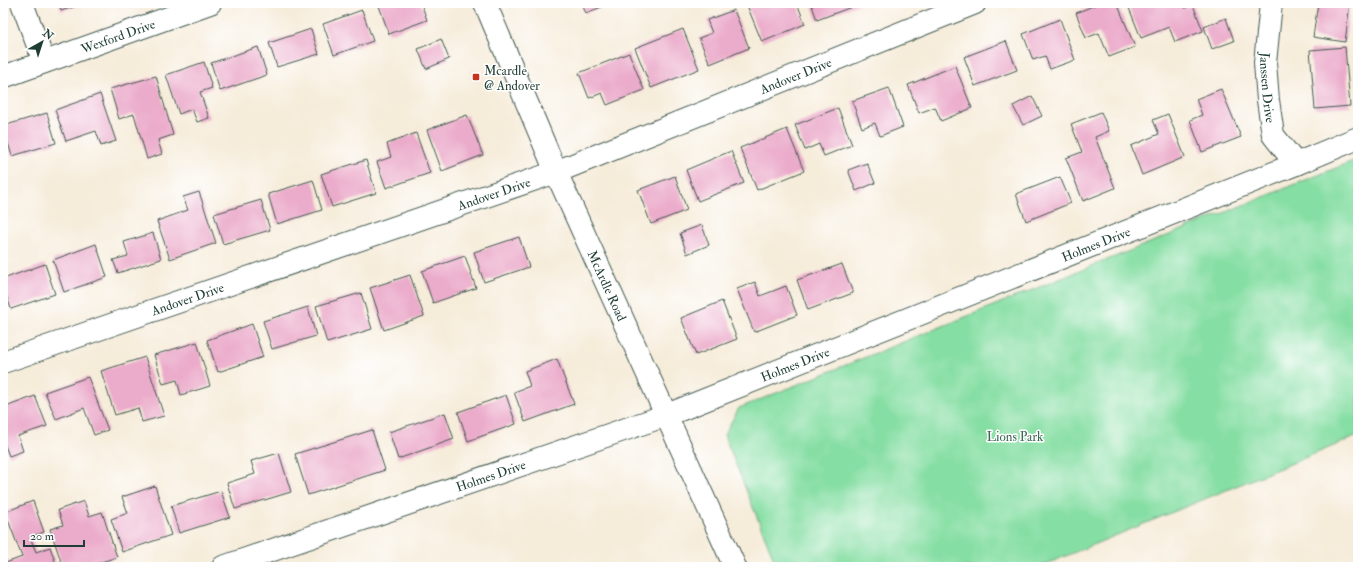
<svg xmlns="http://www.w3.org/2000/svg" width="1361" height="570" viewBox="0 0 1361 570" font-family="'IM FELL Double Pica',serif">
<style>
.green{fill:#85dea3;stroke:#528e6c}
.building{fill:#ebabca}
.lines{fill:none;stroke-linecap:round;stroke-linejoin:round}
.minor-casing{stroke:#3f574d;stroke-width:24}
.major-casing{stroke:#3f574d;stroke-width:24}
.minor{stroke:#fff;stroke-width:22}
.major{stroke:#fff;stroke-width:22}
.poi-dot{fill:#c8321e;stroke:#fff;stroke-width:1.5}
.labels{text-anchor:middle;stroke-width:3;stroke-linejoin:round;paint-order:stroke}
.street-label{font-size:13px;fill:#1f3d34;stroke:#fff}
.poi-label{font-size:13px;fill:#1f3d34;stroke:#fff;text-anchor:start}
.park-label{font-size:13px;fill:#386550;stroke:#fff}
</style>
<rect width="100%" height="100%" fill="#fff"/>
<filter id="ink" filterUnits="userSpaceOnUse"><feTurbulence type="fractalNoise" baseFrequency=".025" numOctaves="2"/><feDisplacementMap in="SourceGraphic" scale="8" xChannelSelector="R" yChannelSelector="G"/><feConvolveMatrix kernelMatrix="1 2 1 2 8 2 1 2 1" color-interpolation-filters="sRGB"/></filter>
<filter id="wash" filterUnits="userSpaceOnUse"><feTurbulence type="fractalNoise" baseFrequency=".012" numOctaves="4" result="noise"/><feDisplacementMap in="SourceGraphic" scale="16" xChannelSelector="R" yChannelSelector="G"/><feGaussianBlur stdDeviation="0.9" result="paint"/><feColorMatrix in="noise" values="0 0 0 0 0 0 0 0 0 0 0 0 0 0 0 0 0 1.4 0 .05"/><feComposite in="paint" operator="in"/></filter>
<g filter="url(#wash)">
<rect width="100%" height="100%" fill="#f6ecda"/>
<path class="green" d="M1358 159V436L1039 567H777L724 435 739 408Z"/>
<g id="blocks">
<path class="building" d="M59 3H86L61 11Z
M378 3H421L427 20 389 34Z
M581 3H612L586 13Z
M746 3H780V4L797 3 805 24 762 42Z
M811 3H862L817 20Z
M1100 3H1117L1135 47 1109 57 1099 33 1086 38 1076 13Z
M1127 3H1183L1185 8 1193 5 1203 31 1175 42 1169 27 1141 38Z
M1318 3H1350L1345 42 1313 37Z
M362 10 373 41 334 55 323 24Z
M734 10 749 48 710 64 699 38 712 33 707 20Z
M1226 18 1234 41 1212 49 1204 27Z
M1060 19 1075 60 1050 69 1045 56 1033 60 1023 34Z
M311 29 319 54 277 67 269 43Z
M683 29 699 69 651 88 635 48Z
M441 39 449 59 426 69 418 49Z
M1006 41 1017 70 975 86 964 57Z
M258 47 267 75 220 91 211 63Z
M1345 47 1350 106 1315 109 1310 50Z
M629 53 644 90 607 105 602 93 589 98 579 73Z
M204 62 212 88 200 92 209 118 197 122 192 109 179 114 166 75Z
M955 66 972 108 941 121 935 107 919 113 908 85Z
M156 76 173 135 158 140 162 154 147 159 134 114 119 119 110 89Z
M889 88 903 127 880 136 875 123 862 128 852 101Z
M1221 89 1241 137 1202 152 1190 120 1202 115 1196 99Z
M100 94 116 141 101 146 96 131 66 141 55 110Z
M1032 96 1042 116 1023 125 1013 106Z
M838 108 852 145 824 156 819 144 805 150 795 125Z
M1101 112 1109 131 1095 137 1115 188 1083 201 1066 158 1082 152 1071 124Z
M47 113 56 143 12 156 3 126Z
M1168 114 1185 157 1142 175 1131 146 1159 134 1153 120Z
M467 115 483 155 442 171 427 130Z
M787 129 804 171 757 190 740 148Z
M416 133 430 173 386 188 377 162 391 157 387 144Z
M731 151 744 183 698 201 686 170Z
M366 160 376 193 332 207 321 174Z
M867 163 875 183 856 191 848 170Z
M675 176 687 210 651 224 638 190Z
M1060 177 1071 203 1026 221 1016 194Z
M313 180 322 210 277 224 268 194Z
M199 192 216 243 170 259 157 221 188 210 183 197Z
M261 200 270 230 223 244 214 214Z
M702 225 709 245 687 254 680 233Z
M153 233 161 259 118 273 113 260 128 256 124 242Z
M519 237 529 267 484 282 474 252Z
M96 244 107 277 64 292 53 260Z
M465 256 476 288 433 303 422 271Z
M45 264 55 294 11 309 3 285V279Z
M842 264 853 293 808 310 797 280Z
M410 275 424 316 384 330 370 288Z
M755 282 760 296 786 286 797 315 754 332 737 289Z
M361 293 372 329 327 343 316 306Z
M722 301 737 339 696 355 681 318Z
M308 307 316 336 272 349 263 321Z
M252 324 263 357 218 372 207 340Z
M197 342 210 386 181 395 177 380 163 384 154 355Z
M145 357 164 416 142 422 138 408 115 415 101 371Z
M557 359 574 404 525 422 514 392 530 386 525 371Z
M88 377 108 430 94 435 84 408 56 419 45 392Z
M506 395 516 424 468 441 458 412Z
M35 396 47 426 18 436 23 451 9 456 3 440V408Z
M445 413 454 439 398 459 389 432Z
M372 430 385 470 308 495 295 454Z
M279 453 291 492 235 509 227 483 255 474 251 461Z
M155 486 171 535 122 552 111 519 128 513 122 497Z
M221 491 230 517 179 533 171 506Z
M33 501 44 532 30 537 36 552 50 547 57 567H3V564L22 557 5 512Z
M84 501 89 516 102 512 117 557 86 567H63L50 529 63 525 58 510Z"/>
</g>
</g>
<g filter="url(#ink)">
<use href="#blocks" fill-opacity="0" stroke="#3f574d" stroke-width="1"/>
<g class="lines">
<g class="minor-casing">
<g id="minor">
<path d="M22 3 44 62"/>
<path id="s1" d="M1271 3 1265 63 1268 100 1273 135 1296 164"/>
<path id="s2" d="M3 77 210 3"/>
<path id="s3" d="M3 362 556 172 975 3"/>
<path id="s4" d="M223 567 667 415 1296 164 1358 138"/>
</g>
</g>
<g class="major-casing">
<g id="major">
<path id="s5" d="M485 3 556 172 735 567"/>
</g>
</g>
<use href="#minor" class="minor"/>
<use href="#major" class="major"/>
</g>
</g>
<rect class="poi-dot" x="472" y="73" width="8" height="8" rx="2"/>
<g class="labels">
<g class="street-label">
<text dy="5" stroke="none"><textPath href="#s2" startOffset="122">Wexford Drive</textPath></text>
<text dy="5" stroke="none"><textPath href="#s3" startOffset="843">Andover Drive</textPath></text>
<text dy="5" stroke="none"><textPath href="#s1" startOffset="85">Janssen Drive</textPath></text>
<text dy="5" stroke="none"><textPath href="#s3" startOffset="519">Andover Drive</textPath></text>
<text dy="5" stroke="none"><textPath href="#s4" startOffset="931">Holmes Drive</textPath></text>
<text dy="5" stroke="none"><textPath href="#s5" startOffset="308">McArdle Road</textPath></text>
<text dy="5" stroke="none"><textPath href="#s3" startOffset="195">Andover Drive</textPath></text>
<text dy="5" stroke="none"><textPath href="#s4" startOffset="607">Holmes Drive</textPath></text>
<text dy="5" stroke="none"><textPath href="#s4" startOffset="283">Holmes Drive</textPath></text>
</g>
<g class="poi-label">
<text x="484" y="75">Mcardle<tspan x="484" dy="15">@ Andover</tspan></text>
</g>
<g class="park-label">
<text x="1015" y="441">Lions Park</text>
</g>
</g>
<rect width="1361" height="570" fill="none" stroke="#fff" stroke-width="16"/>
<g transform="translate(42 42) rotate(39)" stroke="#ffffff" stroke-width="3" paint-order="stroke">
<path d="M0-3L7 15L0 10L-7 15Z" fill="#1f3d34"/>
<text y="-6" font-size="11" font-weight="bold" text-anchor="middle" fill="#1f3d34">N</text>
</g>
<path d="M24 540v6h60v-6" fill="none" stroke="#1f3d34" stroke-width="2"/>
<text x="30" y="540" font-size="12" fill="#1f3d34" stroke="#ffffff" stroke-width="3" paint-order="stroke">20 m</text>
</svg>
